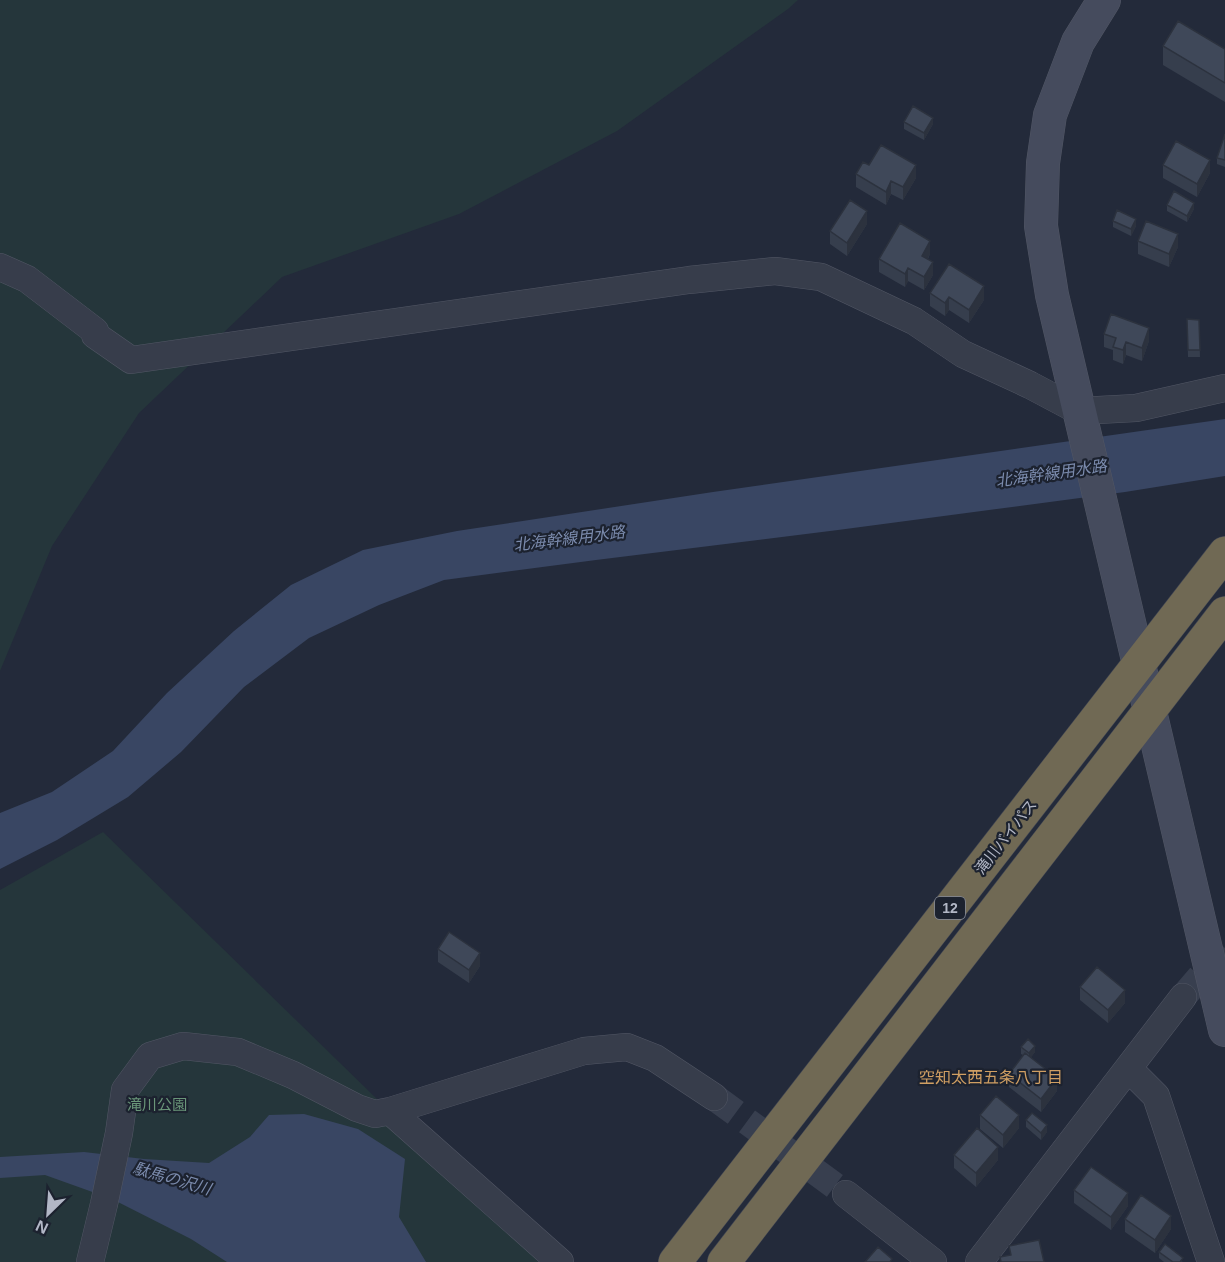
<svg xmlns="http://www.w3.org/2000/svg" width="1225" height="1262" viewBox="0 0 1225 1262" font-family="Helvetica,'Noto Sans JP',sans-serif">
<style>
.green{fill:#25363b}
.water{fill:#394663}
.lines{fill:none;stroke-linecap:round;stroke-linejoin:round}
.street-tunnel{stroke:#383f4f;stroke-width:27;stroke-dasharray:27 14;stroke-linecap:butt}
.street-casing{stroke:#525765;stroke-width:28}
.secondary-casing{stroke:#525765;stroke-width:34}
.highway-casing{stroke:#3f4452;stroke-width:34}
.street{stroke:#373d4b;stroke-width:27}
.secondary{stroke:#454b5d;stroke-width:33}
.highway{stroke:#706954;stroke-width:33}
.wall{fill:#363e4d}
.shaded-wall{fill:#2c323e}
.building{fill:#3f4859;stroke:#2c323e;stroke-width:1.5}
.labels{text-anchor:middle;stroke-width:4.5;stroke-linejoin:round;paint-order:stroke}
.shield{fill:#1c222f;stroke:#858a99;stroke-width:1.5}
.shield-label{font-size:14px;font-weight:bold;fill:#b2b7c6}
.street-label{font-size:15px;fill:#b2b7c6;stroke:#1c222f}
.park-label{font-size:15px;fill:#6a9679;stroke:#1c222f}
.water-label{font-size:16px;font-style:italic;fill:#7b8bad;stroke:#1c222f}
.neighbourhood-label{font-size:16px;fill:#d09f63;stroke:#1c222f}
</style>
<rect width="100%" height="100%" fill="#232a3a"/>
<path class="green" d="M0 0H798L788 9 617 131 459 214 282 277 139 413 52 546 0 671Z
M103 832 378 1100 539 1262H0V890Z"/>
<path class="water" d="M1225 419V476L1125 492 838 530 596 560 444 580 379 605 309 638 244 687 181 752 128 797 57 840 0 869V813L52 792 113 751 167 693 234 631 291 585 363 550 457 531 713 492Z
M304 1114 358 1129 405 1159 399 1217 426 1262H227L191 1239 112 1199 45 1175 0 1178V1157L84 1152 144 1159 209 1163 250 1137 269 1115Z"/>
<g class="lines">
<path class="street-tunnel" d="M1183 997 1225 948
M714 1097 846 1194"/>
<g class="street-casing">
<path id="street" d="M0 267 27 279 95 331V335L131 360 689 280 775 271 821 277 914 321 963 354 1030 385 1079 411 1136 408 1225 388
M1129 1069 1156 1096 1211 1262
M390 1111 560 1262
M846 1194 933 1262
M90 1262 104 1204 119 1133 125 1090 150 1056 183 1046 238 1052 293 1075 357 1108 375 1114 390 1111 584 1051 627 1047 655 1058 714 1097
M979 1262 1183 997"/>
</g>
<g class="secondary-casing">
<path id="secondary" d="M1104 0 1078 42 1050 115 1043 163 1041 226 1052 295 1225 1030"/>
</g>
<g class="highway-casing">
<path id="highway" d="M675 1262 1225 553
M724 1262 1225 613"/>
</g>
<use href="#street" class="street"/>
<use href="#secondary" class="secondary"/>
<use href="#highway" class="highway"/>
</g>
<path class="wall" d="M1163 46 1225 49V102L1163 65Z
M904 122 933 124 924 140 904 129Z
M1225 134V167L1217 164V158Z
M869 165 916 178 903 200 891 194 886 205 856 187V174Z
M1163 165 1210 173 1197 197 1163 178Z
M1167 205 1194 209 1187 222 1167 211Z
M1113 221 1136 226 1131 236 1113 227Z
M867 224 847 256 830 244V231Z
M1138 241 1178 247 1169 267 1138 254Z
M930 254 928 259 933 275 924 290 908 281 905 287 879 272V259Z
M930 293 984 300 969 323 949 310 945 316 930 306Z
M1187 319 1199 320 1200 357H1188Z
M1104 334 1149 341 1142 361 1126 355 1123 364 1113 360V350L1104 347Z
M438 949 480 966 469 983 438 962Z
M1080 987 1125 1003 1108 1023 1080 1000Z
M1021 1047 1035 1052 1031 1057 1057 1091 1041 1112 1009 1087V1074L1023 1055 1021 1054Z
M980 1115 1019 1128 1003 1148 980 1129Z
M1026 1120 1047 1132 1041 1140 1026 1127Z
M954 1155 998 1160 976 1187 954 1168Z
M1074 1190 1128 1206 1111 1230 1074 1203Z
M1125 1219 1171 1229 1155 1253 1125 1232Z
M1159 1252 1183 1262H1164L1159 1258Z"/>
<path class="shaded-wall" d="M933 118V124L924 140V133Z
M1210 160V173L1197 197V184Z
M916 165V178L903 200V187Z
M891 181V194L886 205V192Z
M1194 203V209L1187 222V216Z
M867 211V224L847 256V243Z
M1136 219V226L1131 236V229Z
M1178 234V247L1169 267V254Z
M930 241V254L922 269V256Z
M933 262V275L924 290V277Z
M908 268V281L905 287V274Z
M984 286V300L969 323V310Z
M949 297V310L945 316V303Z
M1149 328V341L1142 361V348Z
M1126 342V355L1123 364V350Z
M480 953V966L469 983V970Z
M1125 990V1003L1108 1023V1010Z
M1035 1046V1052L1029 1060V1053Z
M1057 1078V1091L1041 1112V1099Z
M1019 1115V1128L1003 1148V1135Z
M1047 1125V1132L1041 1140V1133Z
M998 1147V1160L976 1187V1173Z
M1128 1193V1206L1111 1230V1217Z
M1171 1216V1229L1155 1253V1240Z"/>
<path class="building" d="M1178 21 1225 49V83L1163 46Z
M913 106 933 118 924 133 904 122Z
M1225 134V160L1217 158Z
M1176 141 1210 160 1197 184 1163 165Z
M881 145 916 165 903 187 891 181 886 192 856 174 863 162 869 165Z
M1174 191 1194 203 1187 216 1167 205Z
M850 200 867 211 847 243 830 231Z
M1117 210 1136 219 1131 229 1113 221Z
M1146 221 1178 234 1169 254 1138 241Z
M900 223 930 241 922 256 933 262 924 277 908 268 905 274 879 259Z
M949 264 984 286 969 310 949 297 945 303 930 293Z
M1111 314 1149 328 1142 348 1126 342 1123 350 1113 347 1116 338 1104 334Z
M1187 319 1199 320 1200 350H1188Z
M449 932 480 953 469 970 438 949Z
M1097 967 1125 990 1108 1010 1080 987Z
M1028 1039 1035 1046 1029 1053 1021 1047Z
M1025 1053 1057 1078 1041 1099 1009 1074Z
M996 1096 1019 1115 1003 1135 980 1115Z
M1032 1113 1047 1125 1041 1133 1026 1120Z
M977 1128 998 1147 976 1173 954 1155Z
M1091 1167 1128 1193 1111 1217 1074 1190Z
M1141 1195 1171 1216 1155 1240 1125 1219Z
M1039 1240 1044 1262H1001L1000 1257 1011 1255 1009 1246Z
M1165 1244 1183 1258 1180 1262H1173L1159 1252Z
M878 1247 892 1259 890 1262H865Z"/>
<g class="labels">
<rect class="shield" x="935" y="897" width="30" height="22" rx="4.5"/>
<g class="shield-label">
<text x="950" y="913">12</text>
</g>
<g class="street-label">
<text transform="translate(1006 837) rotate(-52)" y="5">滝川バイパス</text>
</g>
<g class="park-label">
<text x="157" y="1110">滝川公園</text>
</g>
<g class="water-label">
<text transform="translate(1051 473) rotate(-8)" y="6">北海幹線用水路</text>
<text transform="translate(569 538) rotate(-7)" y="6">北海幹線用水路</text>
<text transform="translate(172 1178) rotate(16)" y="6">駄馬の沢川</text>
</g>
<g class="neighbourhood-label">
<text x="991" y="1083">空知太西五条八丁目</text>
</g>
</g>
<g transform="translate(48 1214) rotate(205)" stroke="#1c222f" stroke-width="4.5" paint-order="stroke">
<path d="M0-4.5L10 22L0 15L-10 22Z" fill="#b2b7c6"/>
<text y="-9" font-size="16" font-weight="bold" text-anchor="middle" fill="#b2b7c6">N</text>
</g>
</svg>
